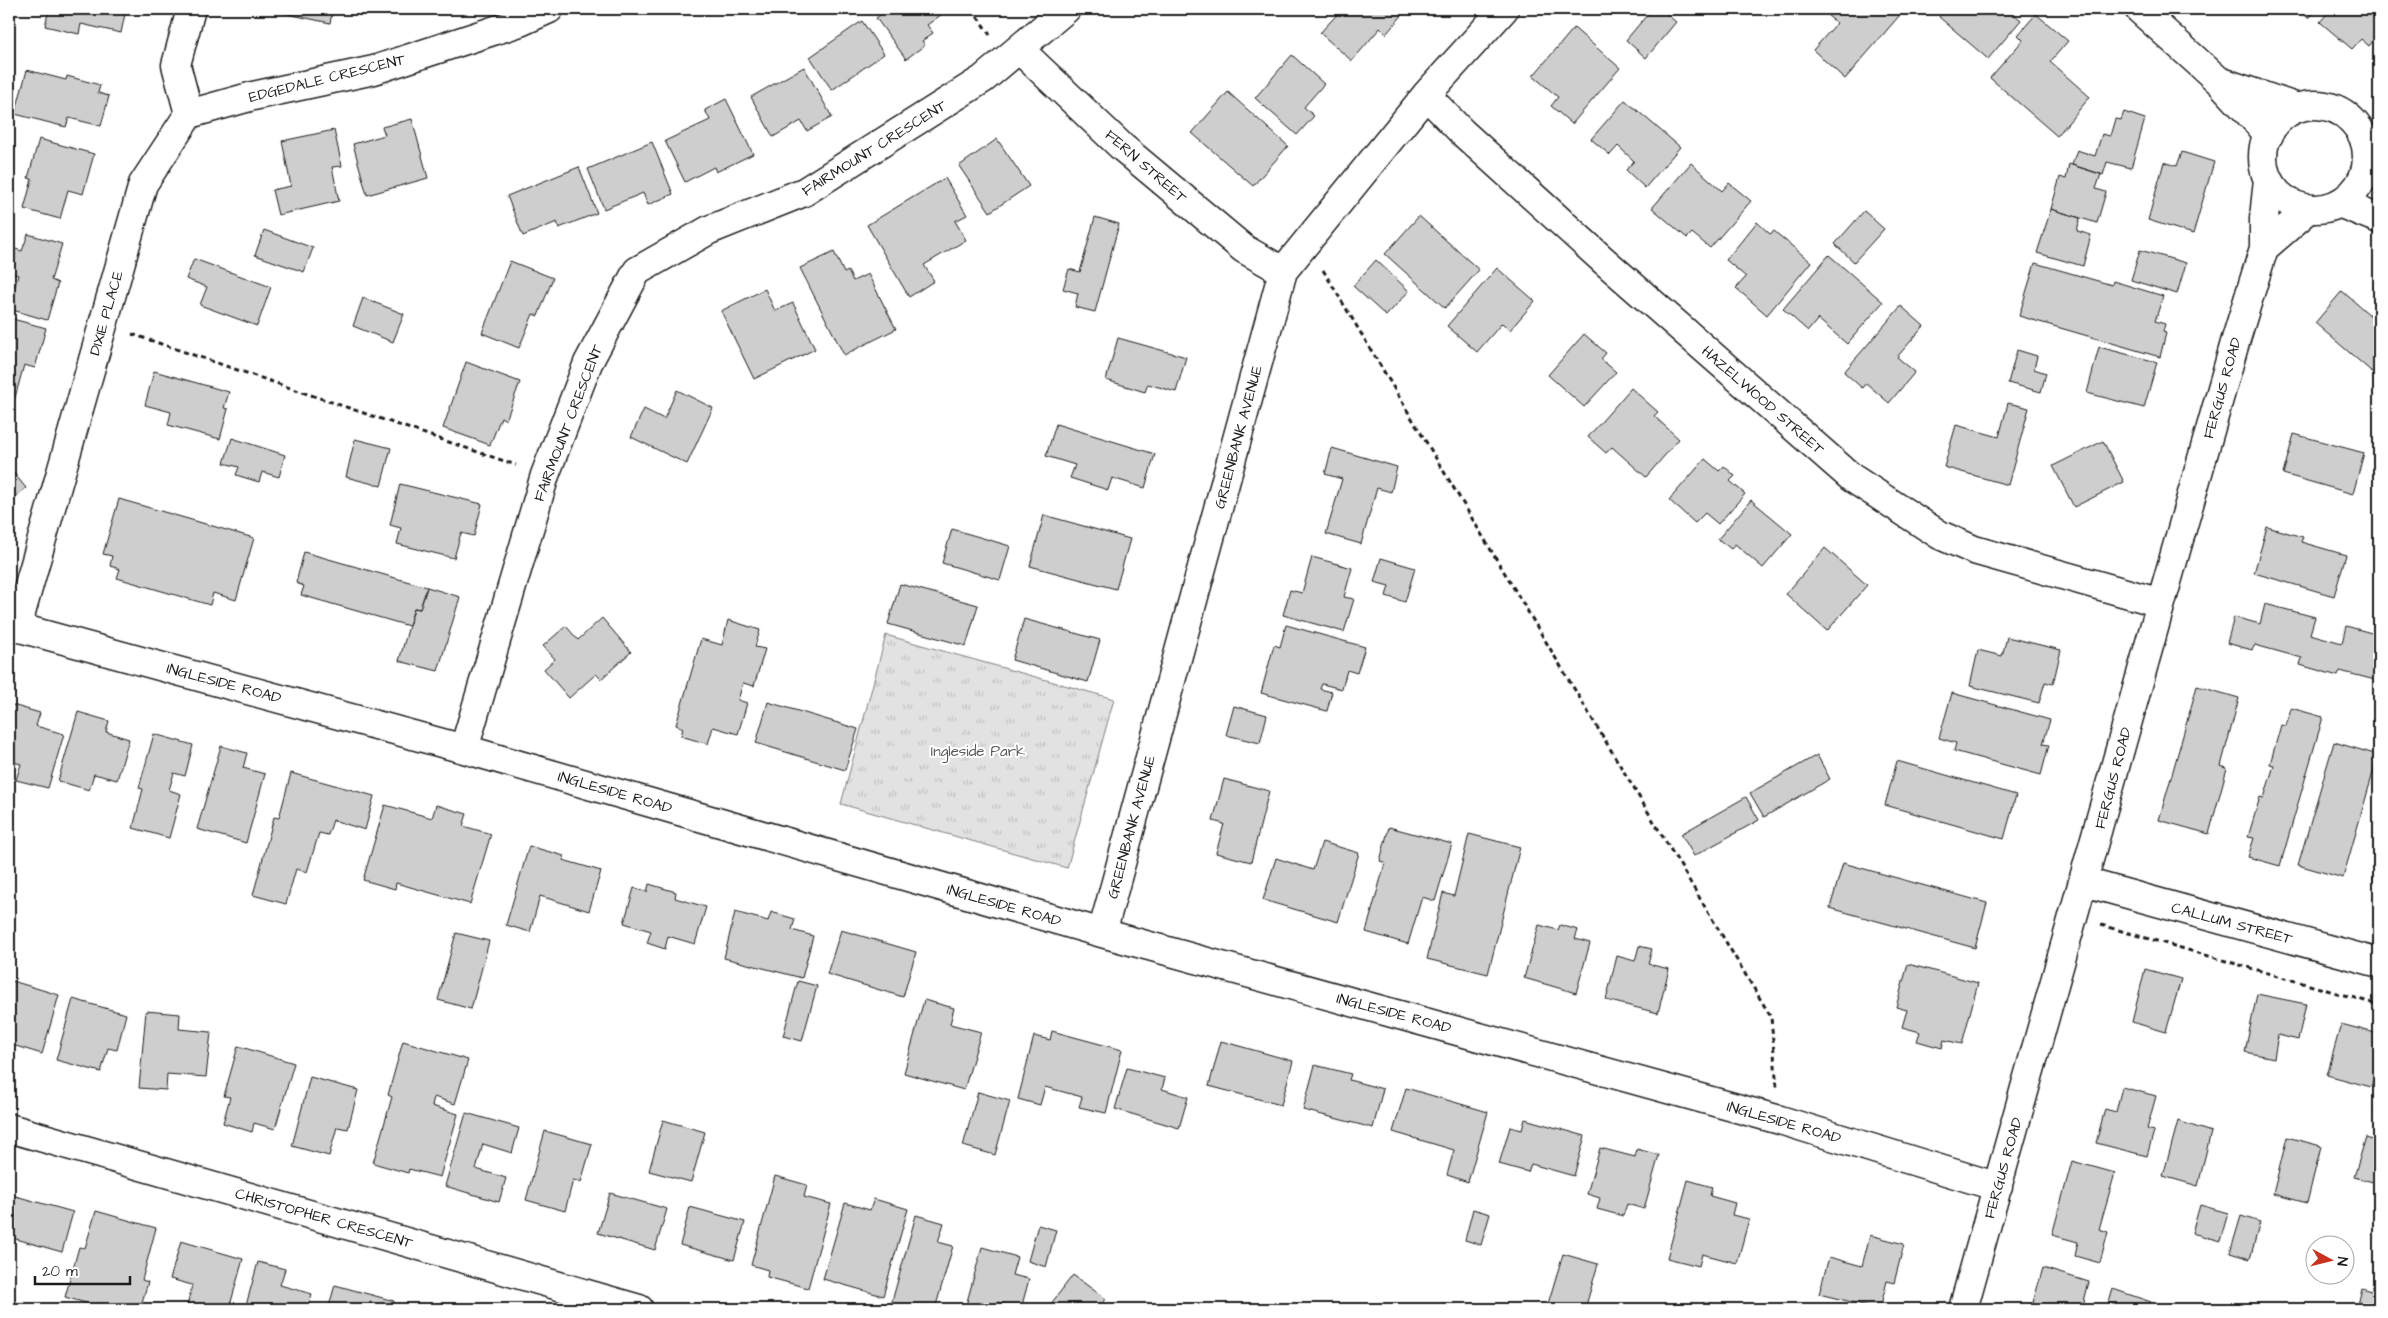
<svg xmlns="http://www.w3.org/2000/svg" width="2388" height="1318" viewBox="0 0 2388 1318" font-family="'Architects Daughter',sans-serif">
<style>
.park{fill:url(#park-tufts);stroke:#7f7f7f}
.building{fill:#cecece;stroke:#1c1c1c}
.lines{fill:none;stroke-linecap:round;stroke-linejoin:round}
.minor-casing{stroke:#1c1c1c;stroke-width:31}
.path{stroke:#1c1c1c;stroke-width:3;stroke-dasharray:5 4;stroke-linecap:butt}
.minor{stroke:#fff;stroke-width:28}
.labels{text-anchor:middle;stroke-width:4;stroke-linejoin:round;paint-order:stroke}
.street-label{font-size:15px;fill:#1c1c1c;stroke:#fff}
.park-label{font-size:15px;fill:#575757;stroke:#fff}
</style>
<defs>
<pattern id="park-tufts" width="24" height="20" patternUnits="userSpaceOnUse" patternTransform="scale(1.25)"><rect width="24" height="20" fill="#e2e2e2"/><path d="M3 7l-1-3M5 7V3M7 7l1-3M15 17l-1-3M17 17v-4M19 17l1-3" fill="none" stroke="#c1c1c1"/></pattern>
</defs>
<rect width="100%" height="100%" fill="#fff"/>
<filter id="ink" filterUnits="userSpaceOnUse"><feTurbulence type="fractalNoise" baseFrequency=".02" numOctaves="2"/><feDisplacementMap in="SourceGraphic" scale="10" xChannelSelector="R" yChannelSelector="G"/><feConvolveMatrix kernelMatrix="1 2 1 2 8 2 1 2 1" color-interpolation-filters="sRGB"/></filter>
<g filter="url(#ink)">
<path class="park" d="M886 635 1114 699 1067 868 841 804Z"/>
<path class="building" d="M49 9H126L121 33 81 24 79 34 45 26Z
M279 9H333L330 23 278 12Z
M888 9H949L927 25 933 33 922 41 925 45 906 59 876 18Z
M1342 9H1402L1405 12 1386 34 1380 28 1352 61 1320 33Z
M1652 9H1661L1676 22 1646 58 1626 40Z
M1834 9H1905L1845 79 1813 50 1837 23 1828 16Z
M1945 9H2008L2021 20 1988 59 1939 17Z
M2297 9H2317L2308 18Z
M2331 9H2379V33L2369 46 2361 39 2352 49 2320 22Z
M2036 14 2068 41 2050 62 2090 97 2057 136 1990 78 2023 40 2018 35Z
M862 21 884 54 832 90 810 57Z
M1574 28 1620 68 1572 124 1551 106 1558 97 1533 76Z
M1292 55 1324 84 1304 107 1314 116 1297 135 1255 98Z
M804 67 832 117 807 131 801 121 773 137 751 97Z
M27 70 66 80 67 76 100 85 98 93 109 96 101 126 69 118 66 127 15 114Z
M1228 92 1288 146 1253 186 1192 133Z
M726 99 753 154 716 172 714 167 685 182 665 141 710 120 705 110Z
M1625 100 1680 147 1645 188 1626 170 1634 161 1618 146 1610 155 1591 139Z
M2124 112 2145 119 2131 168 2107 162 2103 175 2072 165 2077 150 2095 156 2102 134 2110 136 2115 119 2121 120Z
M412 119 428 178 367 195 353 144 385 135 382 127Z
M334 130 342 166 332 167 339 201 278 215 272 190 291 186 282 141Z
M39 139 94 154 83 194 68 190 60 219 24 209 32 179 28 178Z
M997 139 1029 186 990 212 959 166Z
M652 142 673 194 648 205 643 193 604 209 588 169Z
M2182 152 2214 162 2193 234 2148 220 2164 162 2177 166Z
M1691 163 1722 191 1729 183 1751 201 1710 248 1692 233 1687 238 1652 208Z
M2069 164 2101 174 2096 189 2106 192 2097 223 2051 209 2060 177 2066 179Z
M579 167 597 213 559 228 557 222 523 236 507 196Z
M945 178 967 215 955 221 966 240 924 265 934 281 909 297 867 225Z
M2051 209 2080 218 2077 231 2091 235 2083 266 2037 253Z
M1864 211 1884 229 1854 262 1835 244Z
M1419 216 1479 270 1445 308 1385 254Z
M1095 217 1119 224 1095 312 1075 307 1078 293 1063 289 1069 269 1080 272Z
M1757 222 1770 234 1774 231 1811 262 1767 315 1736 288 1746 277 1726 260Z
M264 230 313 248 304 272 255 255Z
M28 234 62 244 51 280 58 283 47 320 9 309 18 275 9 272V247L22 251Z
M2140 250 2186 263 2177 294 2131 280Z
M834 252 844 273 848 271 853 281 868 274 896 329 844 355 800 268Z
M1829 255 1883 302 1847 344 1818 319 1808 331 1783 309Z
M194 259 271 287 257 326 200 305 207 287 186 279Z
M1376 260 1409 291 1386 316 1353 286Z
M510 261 553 278 538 316 533 314 519 348 482 333Z
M2035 263 2112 285 2113 281 2163 296 2155 321 2165 324 2163 332 2166 333 2160 357 2019 316Z
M1497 268 1535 301 1510 330 1502 323 1477 352 1447 326Z
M765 289 775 311 793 303 815 349 754 379 721 311Z
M2342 291 2379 323V378L2315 323Z
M363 298 404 314 393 342 353 326Z
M1901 306 1924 326 1897 357 1915 372 1889 403 1866 383 1862 388 1844 372Z
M9 318 46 328 35 368 24 365 14 401 9 400Z
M1584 334 1606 353 1601 359 1616 372 1584 407 1548 375Z
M1118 338 1186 357 1176 392 1148 384 1145 392 1106 380Z
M2099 347 2157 362 2144 408 2087 393Z
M2017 350 2037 356 2034 369 2046 373 2041 392 2008 383Z
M466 362 520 382 506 420 501 417 490 445 443 428Z
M154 371 229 392 224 408 228 409 220 439 168 425 171 412 145 405Z
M1631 388 1658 412 1654 416 1679 439 1646 477 1612 447 1606 453 1588 437Z
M677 390 713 408 687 464 631 437 644 409 664 419Z
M2008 403 2029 408 2008 485 1944 467 1956 425 1999 437Z
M1056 424 1155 454 1145 488 1112 478 1108 490 1070 478 1075 465 1046 456Z
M2294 434 2364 453 2353 494 2283 474Z
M232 438 285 455 279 477 262 472 259 482 236 475 239 467 224 463Z
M355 439 391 448 381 486 346 477Z
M2103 441 2124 482 2074 507 2053 466Z
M1332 448 1397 467 1391 492 1377 488 1361 544 1326 534 1342 479 1325 474Z
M1705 459 1719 471 1724 466 1735 476 1730 481 1745 494 1718 524 1705 513 1695 523 1669 500Z
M9 467 26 488 9 502Z
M400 484 482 504 474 536 461 533 454 558 397 544 401 528 390 525Z
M119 499 254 538 236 600 213 593 210 605 117 578 120 569 110 566 112 556 103 554Z
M1751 500 1792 534 1763 568 1735 544 1731 549 1718 539Z
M1044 515 1130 539 1116 589 1030 566Z
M2267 527 2303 537 2301 542 2346 555 2334 596 2254 573Z
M952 529 1010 546 1000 580 942 563Z
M1825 548 1867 585 1827 631 1786 594Z
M304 552 427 587 420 609 414 608 409 626 301 595 304 586 296 583Z
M1312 557 1352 568 1344 597 1354 599 1344 632 1283 615 1290 590 1302 593Z
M1381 558 1415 568 1405 602 1386 596 1389 586 1374 582Z
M900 584 978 605 966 646 888 624Z
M427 587 460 597 438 671 399 661 414 608 420 609Z
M2265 604 2315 617 2310 634 2342 643 2346 626 2379 635V681L2340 671 2338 676 2300 665 2302 658 2255 645 2252 650 2227 643 2234 617 2260 624Z
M602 618 631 652 601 679 596 674 569 698 544 669 555 659 543 646 566 626 578 640Z
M1024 619 1100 640 1088 682 1012 660Z
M728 620 760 630 755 647 765 649 754 686 743 683 738 700 747 703 738 734 713 727 708 744 681 736 683 728 676 725 701 639 722 645Z
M1286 625 1365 647 1357 673 1347 670 1342 689 1322 684 1320 689 1332 692 1327 711 1261 693 1274 645 1280 647Z
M2007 637 2061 650 2053 684 2045 682 2039 703 1970 686 1978 650 2002 656Z
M2197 686 2239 698 2221 766 2227 768 2209 834 2159 820Z
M1952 693 2050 720 2043 744 2049 745 2041 775 1954 751 1956 743 1939 738Z
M768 702 858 729 845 770 756 743Z
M9 704 40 713 36 726 64 734 48 788 16 780 21 764 9 761Z
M1234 706 1267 715 1260 743 1226 735Z
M2291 708 2323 717 2280 866 2248 857 2254 838 2248 837 2260 797 2264 798 2274 765 2270 764 2281 725 2286 726Z
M78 712 109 721 106 732 129 739 117 780 94 774 89 790 58 781Z
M154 734 193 745 185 776 174 773 169 790 181 794 169 838 133 828 143 789 139 788Z
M2334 742 2378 755 2343 878 2298 865Z
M221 746 247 753 243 768 265 774 246 843 197 829Z
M1817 755 1830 779 1764 817 1750 793Z
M1897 761 2016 795 2004 839 1885 805Z
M291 773 374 796 365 830 333 820 328 835 319 833 307 872 296 869 286 904 253 895 274 817 279 818Z
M1224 779 1269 791 1251 862 1216 853 1224 824 1213 821Z
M1746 797 1759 820 1694 856 1681 834Z
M385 805 432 818 436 805 467 814 463 826 491 834 470 904 396 883 395 889 363 880Z
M1389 827 1452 844 1435 901 1422 897 1408 944 1366 932 1385 863 1380 861Z
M1469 834 1520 847 1488 974 1427 959 1443 893 1454 896Z
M1322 842 1359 853 1338 922 1263 900 1276 858 1313 870Z
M529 846 564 856 563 860 601 871 589 911 540 896 530 932 506 925Z
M2379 856V882L2373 880Z
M1843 863 1987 903 1975 948 1830 908Z
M649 884 676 892 675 898 706 907 695 944 668 936 665 949 647 943 651 931 624 923 634 888 647 892Z
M735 912 768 921 771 912 795 919 792 930 813 936 802 978 724 958Z
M1539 925 1558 930 1560 925 1578 930 1575 939 1590 943 1576 993 1524 978Z
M841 930 916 952 903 997 827 974Z
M456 933 489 941 471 1009 438 1000Z
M1639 946 1652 949 1648 964 1669 969 1658 1013 1606 1000 1617 956 1635 961Z
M1908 964 1978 983 1962 1044 1944 1040 1942 1048 1917 1041 1920 1032 1902 1027 1907 1010 1896 1007Z
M2145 969 2181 979 2166 1032 2132 1022Z
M9 980 59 995 42 1054 9 1044Z
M798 981 817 986 802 1041 783 1036Z
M2257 994 2306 1004 2298 1040 2278 1035 2274 1058 2245 1052Z
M73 999 126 1014 117 1050 108 1048 101 1072 56 1060Z
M924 1000 954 1008 950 1024 981 1032 964 1090 904 1073Z
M146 1011 180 1014 179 1029 211 1032 206 1077 167 1074 166 1090 139 1088Z
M2341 1024 2379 1034V1057L2371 1087 2327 1075Z
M1052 1031 1122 1050 1106 1113 1079 1107 1082 1097 1045 1087 1040 1105 1018 1099 1034 1036 1050 1040Z
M403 1041 468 1060 455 1104 434 1097 432 1106 458 1114 440 1177 409 1169 408 1173 373 1163 392 1097 388 1095Z
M1221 1041 1293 1061 1281 1105 1209 1086Z
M238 1046 294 1063 275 1129 254 1123 252 1132 223 1123 230 1097 224 1096Z
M1315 1065 1351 1074 1349 1080 1383 1089 1373 1128 1303 1110Z
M1127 1068 1165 1078 1162 1089 1188 1097 1179 1128 1115 1109Z
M310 1077 358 1090 348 1129 337 1127 329 1156 292 1146Z
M2122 1087 2156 1096 2147 1129 2154 1131 2147 1156 2096 1143 2105 1109 2116 1112Z
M1406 1088 1488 1112 1468 1182 1447 1175 1454 1150 1393 1132Z
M2379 1089V1112L2374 1111Z
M978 1092 1010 1101 995 1155 963 1146Z
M466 1113 519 1128 512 1153 483 1144 476 1169 506 1178 499 1202 445 1186Z
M1525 1119 1585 1136 1574 1176 1531 1164 1528 1172 1499 1164 1510 1127 1522 1130Z
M663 1120 705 1132 691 1182 649 1171Z
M2178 1121 2211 1132 2198 1186 2163 1176Z
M545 1131 592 1144 581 1182 573 1180 565 1211 526 1200Z
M2287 1137 2321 1146 2307 1203 2273 1194Z
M2366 1137 2379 1141V1160L2373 1182 2354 1177Z
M1600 1148 1635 1157 1637 1149 1659 1155 1644 1209 1627 1204 1623 1216 1597 1209 1600 1198 1587 1194Z
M2072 1161 2115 1173 2099 1229 2108 1232 2100 1263 2075 1256 2078 1242 2052 1235Z
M775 1176 807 1185 804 1197 831 1204 808 1288 767 1277 768 1270 751 1265Z
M1688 1180 1712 1187 1710 1196 1735 1203 1732 1215 1749 1219 1737 1263 1702 1254 1699 1266 1667 1258Z
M610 1193 667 1209 655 1250 598 1233Z
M12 1195 73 1212 62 1252 9 1237V1205Z
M874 1199 908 1209 883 1296 823 1279 845 1203 870 1210Z
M2200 1205 2228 1213 2220 1241 2192 1233Z
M690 1207 745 1222 734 1260 680 1245Z
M1473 1209 1490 1214 1481 1245 1465 1240Z
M96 1211 156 1228 142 1280 148 1282 140 1309H107L65 1297 79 1247 85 1248Z
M916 1215 944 1223 938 1242 953 1246 935 1309H906L891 1305Z
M2241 1216 2260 1222 2250 1259 2230 1253Z
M1038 1225 1056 1230 1046 1267 1028 1261Z
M1870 1235 1904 1244 1894 1283 1887 1281 1880 1309 1819 1294 1829 1257 1862 1266Z
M181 1241 243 1259 229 1309H200L187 1306 192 1285 170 1279Z
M982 1247 1017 1257 1012 1275 1029 1279 1021 1309 997 1302 995 1309H965Z
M1563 1254 1598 1264 1585 1309 1547 1307Z
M258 1262 285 1269 280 1285 312 1294 308 1309H245Z
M2043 1268 2089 1282 2082 1309H2031Z
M1073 1275 1106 1299 1098 1309H1047Z
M335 1285 394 1301 392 1309H328Z
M2362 1288 2379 1293V1309H2357Z
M2113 1289 2151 1302 2149 1309H2107Z
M9 1301 22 1304 20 1309H9Z
M1443 1303 1465 1309H1441Z
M2167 1304 2188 1309H2166Z"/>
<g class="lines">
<g class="minor-casing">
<path id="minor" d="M2139 9 2220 82 2269 135
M1019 49 1122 147 1244 249 1283 271
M2222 82 2298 108
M1426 95 1462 132 1602 259 1852 478 1940 535 1974 550 2161 603
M2263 157a52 52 0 1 1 104 0a52 52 0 1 1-104 0Z
M189 114 253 96 374 70 520 22 549 9
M2339 203 2379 219
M2264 248 2309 209
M9 625 464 749 1102 933 1780 1120 1998 1187
M17 627 143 184 189 114 176 65 191 9
M464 749 545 475 588 363 637 271 709 230 804 192 983 79 1066 9
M2084 882 2379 963
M1102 933 1283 271 1426 95 1504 9
M9 1128 639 1309
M1963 1309 2161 603 2236 339 2264 248V218L2268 179"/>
</g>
<path class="path" d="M972 9 990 35
M1323 270 1771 1017 1777 1089
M132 334 516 465
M2101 925 2379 1005"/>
<use href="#minor" class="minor"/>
</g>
</g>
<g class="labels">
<g class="street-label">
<text transform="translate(327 78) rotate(-14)" y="5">EDGEDALE CRESCENT</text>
<text transform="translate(874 148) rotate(-32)" y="5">FAIRMOUNT CRESCENT</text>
<text transform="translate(1146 166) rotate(41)" y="5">FERN STREET</text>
<text transform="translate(106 313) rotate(-74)" y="5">DIXIE PLACE</text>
<text transform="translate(2222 388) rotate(-74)" y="5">FERGUS ROAD</text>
<text transform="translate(1763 400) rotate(41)" y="5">HAZELWOOD STREET</text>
<text transform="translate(568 423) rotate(-69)" y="5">FAIRMOUNT CRESCENT</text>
<text transform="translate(1238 437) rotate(-75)" y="5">GREENBANK AVENUE</text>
<text transform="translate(224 683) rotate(15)" y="5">INGLESIDE ROAD</text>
<text transform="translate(2113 778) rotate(-75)" y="5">FERGUS ROAD</text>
<text transform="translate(615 792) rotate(16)" y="5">INGLESIDE ROAD</text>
<text transform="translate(1131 827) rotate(-75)" y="5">GREENBANK AVENUE</text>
<text transform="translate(1004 905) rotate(16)" y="5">INGLESIDE ROAD</text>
<text transform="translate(2232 923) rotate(15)" y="5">CALLUM STREET</text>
<text transform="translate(1394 1013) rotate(15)" y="5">INGLESIDE ROAD</text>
<text transform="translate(1784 1122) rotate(16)" y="5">INGLESIDE ROAD</text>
<text transform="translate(2003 1168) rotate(-74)" y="5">FERGUS ROAD</text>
<text transform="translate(324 1218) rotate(16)" y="5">CHRISTOPHER CRESCENT</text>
</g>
<g class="park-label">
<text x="978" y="756">Ingleside Park</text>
</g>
</g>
<rect width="2388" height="1318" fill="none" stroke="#fff" stroke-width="30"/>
<rect x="15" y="15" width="2358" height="1288" fill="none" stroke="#1c1c1c" stroke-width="2" filter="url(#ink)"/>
<g transform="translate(2330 1260) rotate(97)"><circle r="24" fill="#ffffff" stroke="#a4a4a4"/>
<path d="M0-4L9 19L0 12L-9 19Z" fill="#c8321e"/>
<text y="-8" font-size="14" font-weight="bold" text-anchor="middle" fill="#1c1c1c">N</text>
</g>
<path d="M35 1276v8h95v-8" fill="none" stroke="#1c1c1c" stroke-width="2.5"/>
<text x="42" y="1276" font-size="15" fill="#1c1c1c" stroke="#ffffff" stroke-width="4" paint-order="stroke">20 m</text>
</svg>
